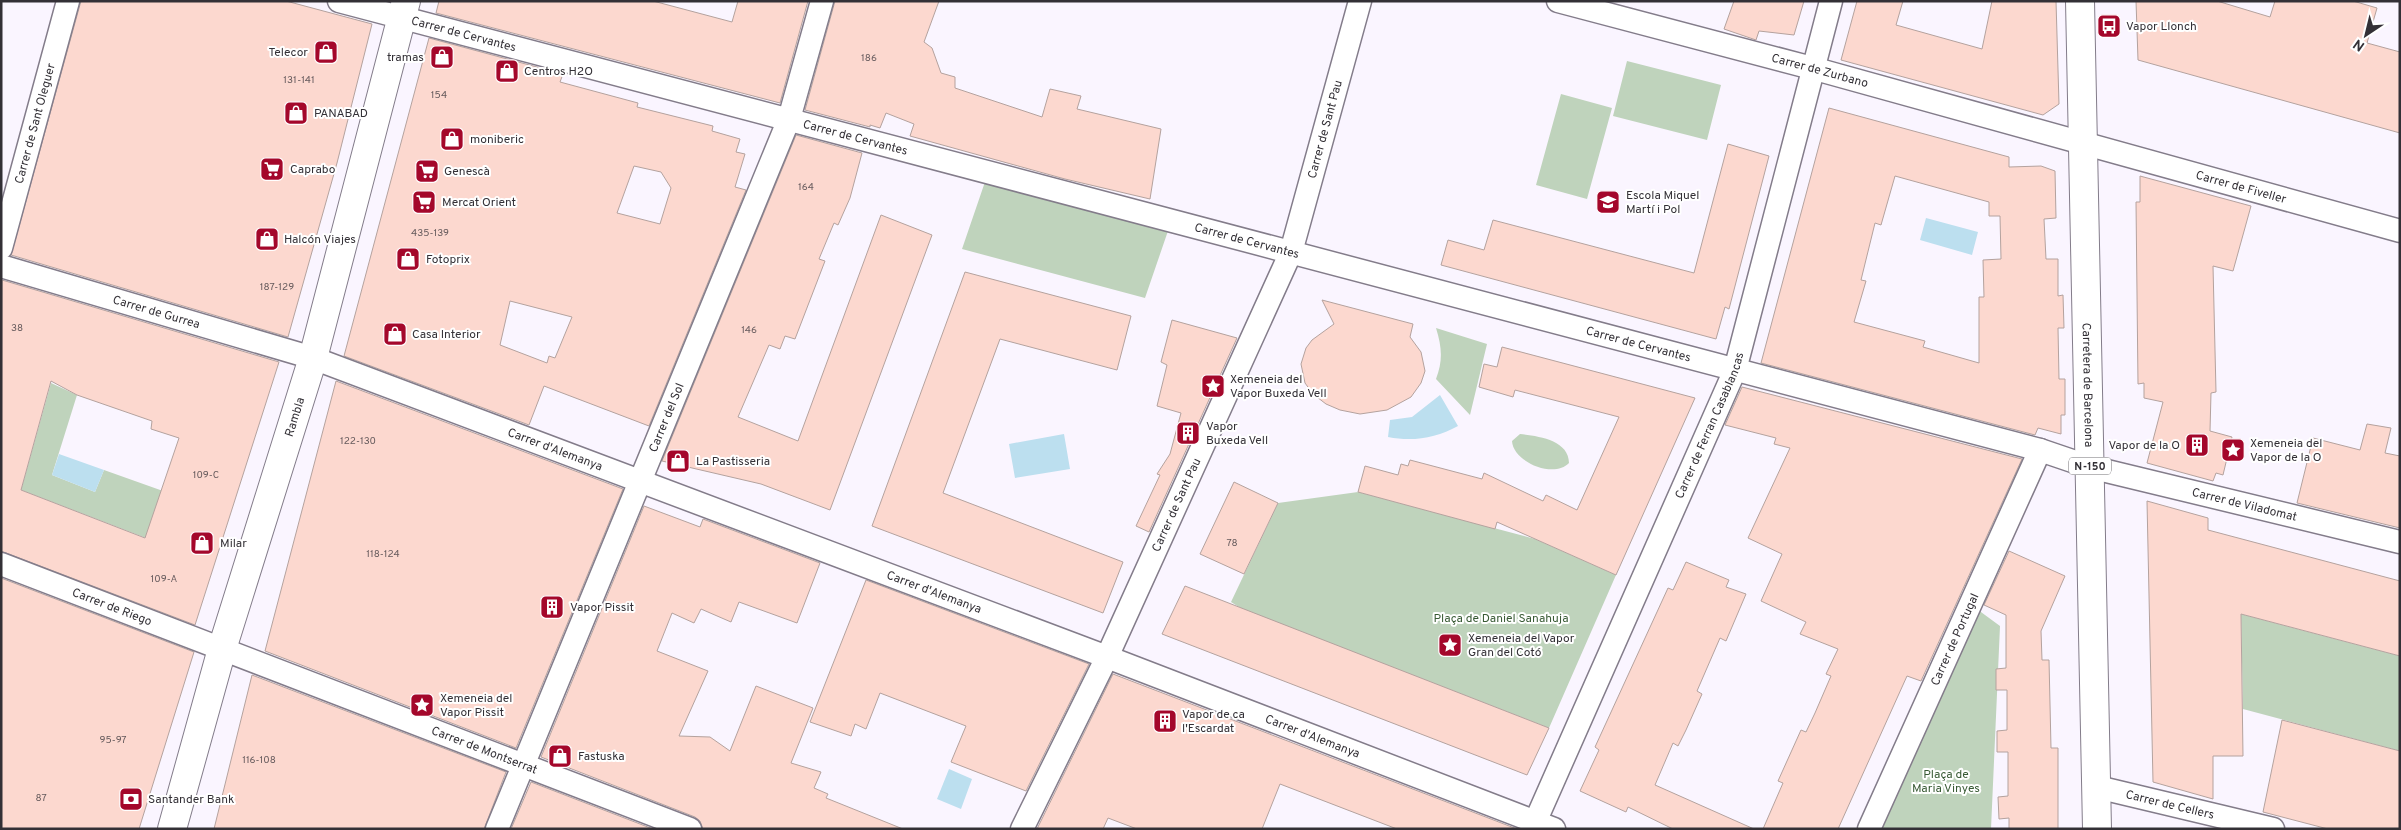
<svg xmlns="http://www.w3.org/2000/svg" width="2401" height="830" viewBox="0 0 2401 830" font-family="Overpass,sans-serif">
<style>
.green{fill:#bfd3bc}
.water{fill:#bcdfef}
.building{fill:#fcd8cf;stroke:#b4a29e;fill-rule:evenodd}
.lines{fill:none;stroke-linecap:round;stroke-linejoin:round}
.minor-casing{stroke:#837c8a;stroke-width:25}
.tertiary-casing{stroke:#837c8a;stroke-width:30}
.primary-casing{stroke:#837c8a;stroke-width:30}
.minor{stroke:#fff;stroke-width:22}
.tertiary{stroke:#fff;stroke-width:28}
.primary{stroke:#fff;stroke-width:28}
.labels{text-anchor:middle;stroke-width:4;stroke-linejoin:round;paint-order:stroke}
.number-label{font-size:10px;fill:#655a5c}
.shield{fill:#fff;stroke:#706e72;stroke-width:1}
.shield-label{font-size:11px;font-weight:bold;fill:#333036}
.poi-label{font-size:12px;fill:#333036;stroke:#fff;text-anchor:start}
.street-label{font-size:12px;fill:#333036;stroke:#fff}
.park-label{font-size:12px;fill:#385a34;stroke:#fff}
</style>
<rect width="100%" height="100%" fill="#faf5ff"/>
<path class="green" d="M1627 61 1721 85 1707 140 1613 116Z
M1561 94 1612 108 1587 199 1536 185Z
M987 176 1169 228 1145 298 962 249Z
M1436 328 1487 344 1470 415 1436 379C1443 361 1442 347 1436 328Z
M51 383 77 395 52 475 95 492 104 470 163 491 146 538 21 490Z
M1520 434C1538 436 1569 440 1569 463 1554 479 1513 462 1512 441Z
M1358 492 1535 539 1616 575 1549 728 1242 609 1231 602 1278 503Z
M1970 604 2000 626 1991 829H1873Z
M2241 614 2400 656V751L2243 709Z"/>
<path class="water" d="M1926 218 1978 232 1972 255 1920 240Z
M1440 395 1458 426C1436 438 1413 442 1388 437L1390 420 1412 417Z
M1064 434 1070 469 1015 478 1009 444Z
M59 454 104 470 95 492 52 475Z
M949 769 972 779 961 809 937 799Z"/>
<path class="building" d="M81 1H286L372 24 337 163 288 337 11 255Z
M439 1H653L732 22 738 1H808L780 103 436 13Z
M835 1H939L924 42 932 48 941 73 955 77V88L1042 117 1050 89 1081 96 1077 109 1161 129 1150 199 1065 179 910 136 914 124 886 113 880 128 870 125V127L805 110Z
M1734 1H1804L1794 35 1759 31 1756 40 1724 29Z
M1857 1H1903L1896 25 1982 49 1992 1H2056L2059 104 2043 115 1841 60Z
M2136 1H2217L2270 17 2275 1H2353L2377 8 2367 43 2400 52V133L2138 60Z
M429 38 563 74 560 82 638 103 637 107 713 126 712 131 740 139 736 152 745 154 735 187 746 190 649 426 544 386 529 425 344 356ZM634 166 661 172 671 188 660 224 617 213ZM510 301 572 317 555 358 549 356 547 363 500 345Z
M1829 108 2009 157V167L2041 166 2055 171 2056 218 2044 219 2046 259H2058V296L2063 295 2064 328H2058L2059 379H2065V415H2061V434L2038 428 2035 435 1761 363ZM1895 176 1989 202V216H2000L2001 259 1983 260 1984 297H1979V363L1923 347 1925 341 1854 322 1866 281 1861 280 1875 223 1881 225Z
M796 135 862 153 850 198 838 225 834 223 819 259 825 261 795 339 785 336 780 349 769 345 738 417 798 441 881 215 932 235 830 510 761 484 662 461Z
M1728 144 1769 156 1729 309 1725 307 1716 339 1441 265 1448 240 1484 250 1493 220 1694 273Z
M2140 176 2251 206 2233 271 2213 266 2216 392 2211 393 2210 431 2232 437 2223 475 2216 473 2213 481 2147 463 2163 402 2144 398V383L2138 384 2136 202H2140Z
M965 272 1131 316 1117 370 1000 339 943 493 1123 562 1103 613 872 526Z
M2 280 279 362 195 625 1 551ZM51 381 77 395 152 421 151 429 179 438 145 538 21 490Z
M1322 300 1413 324 1410 337 1421 352 1425 371 1421 383 1411 397 1387 410 1360 414 1340 410 1326 404 1313 394 1305 383 1301 364 1306 348 1312 340 1334 324Z
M1172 320 1237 338 1149 532 1136 526 1160 475 1157 474 1170 454 1181 413 1157 406 1167 365 1161 362Z
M1502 347 1695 398 1616 575 1497 522 1495 529 1358 492 1365 466 1398 475 1401 464 1408 466 1410 460 1482 479 1484 473 1543 501 1546 495 1577 510 1619 417 1515 390 1513 397 1479 387 1484 364 1497 367Z
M336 381 623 489 516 748 265 651Z
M1742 387 2022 459 1921 681 1907 676 1838 829H1763L1783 783 1778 781 1801 730 1806 732 1815 713 1831 676 1826 674 1838 649 1800 634 1806 622 1761 601 1782 554 1748 538 1790 448 1774 444 1776 438 1725 425Z
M2367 424 2391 428 2385 453 2400 456V528L2297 503 2313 438 2360 450Z
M1234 482 1278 503 1244 574 1200 554Z
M2147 501 2208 518V530L2400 581V656L2241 614 2243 756H2213V799L2153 782Z
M644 506 700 527 703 519 820 563 797 623 739 602 731 622 701 609 694 623 672 613 657 651 708 671 679 736 710 737 730 751 756 686 813 708 791 763 821 772 814 788 828 794 826 798 903 829H703L700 821 695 817 541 757Z
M2009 551 2065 576 2041 631 2042 660H2049L2051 748H2058V829H2009V818L1999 819 1998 797 2008 796V752H1997V731L2007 730V690H1996V669L2006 668V615L1984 605Z
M1686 562 1729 580 1726 587 1746 594 1726 641 1720 638 1697 691 1702 694 1686 730 1678 746 1673 743 1655 785 1754 829H1673L1628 807 1626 812 1580 791 1599 750 1595 747 1668 588 1673 590Z
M1 578 194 652 139 829H1Z
M866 580 1089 664 1026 791 951 762 966 726 880 693 866 729 855 724 851 736 810 722Z
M1185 586 1549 728 1527 775 1162 634Z
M1113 674 1517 829H1397L1280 784 1262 829H1137L1108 818 1103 829H1037Z
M252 675 506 772 484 829H214Z
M2282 720 2400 751V829H2328L2263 812Z
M531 782 653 829H511Z"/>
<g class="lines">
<g class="minor-casing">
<g id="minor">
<path id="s1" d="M339 1 2040 450 2090 467 2400 542"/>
<path id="s2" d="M1558 1 1812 68 2400 231"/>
<path id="s3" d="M1 248 68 1"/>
<path id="s4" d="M1 266 313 358 1107 657 1554 829"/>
<path id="s5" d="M1 564 690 829"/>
<path id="s6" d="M2097 787 2273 829"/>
<path id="s7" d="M497 829 789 119 822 1"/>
<path id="s8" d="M1022 829 1107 657 1291 252 1360 1"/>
<path id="s9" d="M1532 829 1735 370 1831 1"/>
<path id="s10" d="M1869 829 2040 450"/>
</g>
</g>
<g class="tertiary-casing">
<g id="tertiary">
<path id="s11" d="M172 829 222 649 313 358 406 1"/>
</g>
</g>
<g class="primary-casing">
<g id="primary">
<path id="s12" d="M2080 1 2097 829"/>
</g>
</g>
<use href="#minor" class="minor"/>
<use href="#tertiary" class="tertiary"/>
<use href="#primary" class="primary"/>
</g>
<defs>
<g id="bus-square" transform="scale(1.25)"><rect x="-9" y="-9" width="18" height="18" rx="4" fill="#a4072b" stroke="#fff"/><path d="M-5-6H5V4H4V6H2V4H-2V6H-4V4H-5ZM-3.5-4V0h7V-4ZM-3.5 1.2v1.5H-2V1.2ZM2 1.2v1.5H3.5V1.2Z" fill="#fff"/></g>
<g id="shop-square" transform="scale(1.25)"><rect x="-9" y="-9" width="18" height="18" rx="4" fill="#a4072b" stroke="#fff"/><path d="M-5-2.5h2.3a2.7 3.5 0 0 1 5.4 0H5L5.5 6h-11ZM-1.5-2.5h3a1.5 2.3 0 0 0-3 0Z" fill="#fff"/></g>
<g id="supermarket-square" transform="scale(1.25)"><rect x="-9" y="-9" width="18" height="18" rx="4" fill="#a4072b" stroke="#fff"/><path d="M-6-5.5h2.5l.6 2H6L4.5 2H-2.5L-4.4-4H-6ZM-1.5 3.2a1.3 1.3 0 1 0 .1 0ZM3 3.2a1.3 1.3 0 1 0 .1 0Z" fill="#fff"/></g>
<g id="school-square" transform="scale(1.25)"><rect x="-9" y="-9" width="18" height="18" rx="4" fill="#a4072b" stroke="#fff"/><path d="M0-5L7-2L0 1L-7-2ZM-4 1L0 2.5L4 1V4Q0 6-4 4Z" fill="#fff"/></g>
<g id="sight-square" transform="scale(1.25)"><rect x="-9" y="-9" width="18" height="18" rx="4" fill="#a4072b" stroke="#fff"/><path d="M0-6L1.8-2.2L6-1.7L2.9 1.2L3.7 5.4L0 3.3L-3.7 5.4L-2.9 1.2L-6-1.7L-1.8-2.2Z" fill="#fff"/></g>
<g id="building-square" transform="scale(1.25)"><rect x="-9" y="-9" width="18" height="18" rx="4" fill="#a4072b" stroke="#fff"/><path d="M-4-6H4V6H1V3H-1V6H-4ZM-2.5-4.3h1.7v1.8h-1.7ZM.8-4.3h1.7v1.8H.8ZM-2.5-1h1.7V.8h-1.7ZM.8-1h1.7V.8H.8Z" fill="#fff"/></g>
<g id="bank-square" transform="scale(1.25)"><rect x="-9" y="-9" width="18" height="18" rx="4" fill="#a4072b" stroke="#fff"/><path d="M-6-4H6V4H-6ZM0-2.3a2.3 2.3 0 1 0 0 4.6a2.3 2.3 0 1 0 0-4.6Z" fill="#fff"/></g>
</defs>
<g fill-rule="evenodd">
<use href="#bus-square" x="2109" y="26"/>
<use href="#shop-square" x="326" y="52"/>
<use href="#shop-square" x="442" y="57"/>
<use href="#shop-square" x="507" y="71"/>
<use href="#shop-square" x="296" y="113"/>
<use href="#shop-square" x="452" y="139"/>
<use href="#supermarket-square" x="272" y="169"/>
<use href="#supermarket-square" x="427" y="171"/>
<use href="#supermarket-square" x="424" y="202"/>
<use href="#school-square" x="1608" y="202"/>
<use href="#shop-square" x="267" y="239"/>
<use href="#shop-square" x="408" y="259"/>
<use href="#shop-square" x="395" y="334"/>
<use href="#sight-square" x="1213" y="386"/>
<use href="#building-square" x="1188" y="433"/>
<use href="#building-square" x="2197" y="445"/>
<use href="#sight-square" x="2233" y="450"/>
<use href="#shop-square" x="678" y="461"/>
<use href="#shop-square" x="202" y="543"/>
<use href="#building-square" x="552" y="607"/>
<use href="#sight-square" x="1450" y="645"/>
<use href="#sight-square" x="422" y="705"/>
<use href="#building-square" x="1165" y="721"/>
<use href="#shop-square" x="560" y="756"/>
<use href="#bank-square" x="131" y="799"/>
</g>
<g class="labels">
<g class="number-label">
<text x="869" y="61">186</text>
<text x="299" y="83">131-141</text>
<text x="439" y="98">154</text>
<text x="806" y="190">164</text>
<text x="430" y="236">435-139</text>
<text x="277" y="290">187-129</text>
<text x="17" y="331">38</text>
<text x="749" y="333">146</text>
<text x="358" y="444">122-130</text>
<text x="206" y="478">109-C</text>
<text x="1232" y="546">78</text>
<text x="383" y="557">118-124</text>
<text x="164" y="582">109-A</text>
<text x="113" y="743">95-97</text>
<text x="259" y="763">116-108</text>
<text x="41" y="801">87</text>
</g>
<rect class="shield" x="2069" y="457.5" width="42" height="17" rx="4"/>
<g class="shield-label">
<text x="2090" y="470">N-150</text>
</g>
<g class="poi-label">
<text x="2126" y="30">Vapor Llonch</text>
<text x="308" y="56" text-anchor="end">Telecor</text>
<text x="424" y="61" text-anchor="end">tramas</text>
<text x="524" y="75">Centros H2O</text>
<text x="314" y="117">PANABAD</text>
<text x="470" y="143">moniberic</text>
<text x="290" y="173">Caprabo</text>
<text x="444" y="175">Genescà</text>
<text x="1626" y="199">Escola Miquel<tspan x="1626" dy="14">Martí i Pol</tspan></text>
<text x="442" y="206">Mercat Orient</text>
<text x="284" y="243">Halcón Viajes</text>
<text x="426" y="263">Fotoprix</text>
<text x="412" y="338">Casa Interior</text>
<text x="1230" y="383">Xemeneia del<tspan x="1230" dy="14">Vapor Buxeda Vell</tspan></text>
<text x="1206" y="430">Vapor<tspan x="1206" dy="14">Buxeda Vell</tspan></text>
<text x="2250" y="447">Xemeneia del<tspan x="2250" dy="14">Vapor de la O</tspan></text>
<text x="2180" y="449" text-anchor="end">Vapor de la O</text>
<text x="696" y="465">La Pastisseria</text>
<text x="220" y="547">Milar</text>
<text x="570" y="611">Vapor Pissit</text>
<text x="1468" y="642">Xemeneia del Vapor<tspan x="1468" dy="14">Gran del Cotó</tspan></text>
<text x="440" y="702">Xemeneia del<tspan x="440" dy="14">Vapor Pissit</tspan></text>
<text x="1182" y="718">Vapor de ca<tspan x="1182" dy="14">l'Escardat</tspan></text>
<text x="578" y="760">Fastuska</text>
<text x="148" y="803">Santander Bank</text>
</g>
<g class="street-label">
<text dy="4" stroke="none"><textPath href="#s1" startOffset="129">Carrer de Cervantes</textPath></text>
<text dy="4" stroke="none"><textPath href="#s2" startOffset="271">Carrer de Zurbano</textPath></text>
<text dy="4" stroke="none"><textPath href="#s3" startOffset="129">Carrer de Sant Oleguer</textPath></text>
<text dy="4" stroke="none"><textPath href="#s8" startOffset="764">Carrer de Sant Pau</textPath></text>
<text dy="4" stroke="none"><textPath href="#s1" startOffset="534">Carrer de Cervantes</textPath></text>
<text dy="4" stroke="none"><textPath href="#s2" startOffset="708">Carrer de Fiveller</textPath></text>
<text dy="4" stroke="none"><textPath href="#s1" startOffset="939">Carrer de Cervantes</textPath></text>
<text dy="4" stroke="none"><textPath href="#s4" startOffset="162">Carrer de Gurrea</textPath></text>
<text dy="4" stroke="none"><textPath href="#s1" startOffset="1344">Carrer de Cervantes</textPath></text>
<text dy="4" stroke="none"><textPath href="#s12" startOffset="384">Carretera de Barcelona</textPath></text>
<text dy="4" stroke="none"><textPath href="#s11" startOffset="430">Rambla</textPath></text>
<text dy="4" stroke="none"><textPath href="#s7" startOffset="445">Carrer del Sol</textPath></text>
<text dy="4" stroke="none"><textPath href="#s9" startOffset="441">Carrer de Ferran Casablancas</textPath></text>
<text dy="4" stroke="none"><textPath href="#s4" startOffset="584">Carrer d'Alemanya</textPath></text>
<text dy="4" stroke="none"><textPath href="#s8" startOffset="359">Carrer de Sant Pau</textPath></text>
<text dy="4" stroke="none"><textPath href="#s1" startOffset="1971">Carrer de Viladomat</textPath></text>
<text dy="4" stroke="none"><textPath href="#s4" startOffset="989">Carrer d'Alemanya</textPath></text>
<text dy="4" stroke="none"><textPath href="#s5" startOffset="119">Carrer de Riego</textPath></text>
<text dy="4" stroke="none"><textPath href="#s10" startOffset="208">Carrer de Portugal</textPath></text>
<text dy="4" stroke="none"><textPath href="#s4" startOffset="1394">Carrer d'Alemanya</textPath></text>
<text dy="4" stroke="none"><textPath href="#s5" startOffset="518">Carrer de Montserrat</textPath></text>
<text dy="4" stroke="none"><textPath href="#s6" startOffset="75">Carrer de Cellers</textPath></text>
</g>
<g class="park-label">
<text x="1501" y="622">Plaça de Daniel Sanahuja</text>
<text x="1946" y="778">Plaça de<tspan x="1946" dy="14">Maria Vinyes</tspan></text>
</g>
</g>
<rect width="2401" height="830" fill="none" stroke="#333036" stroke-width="5"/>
<g transform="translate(2366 35) rotate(215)" stroke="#ffffff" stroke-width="4" paint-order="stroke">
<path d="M0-4L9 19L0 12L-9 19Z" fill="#333036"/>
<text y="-8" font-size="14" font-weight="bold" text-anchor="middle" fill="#333036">N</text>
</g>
</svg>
